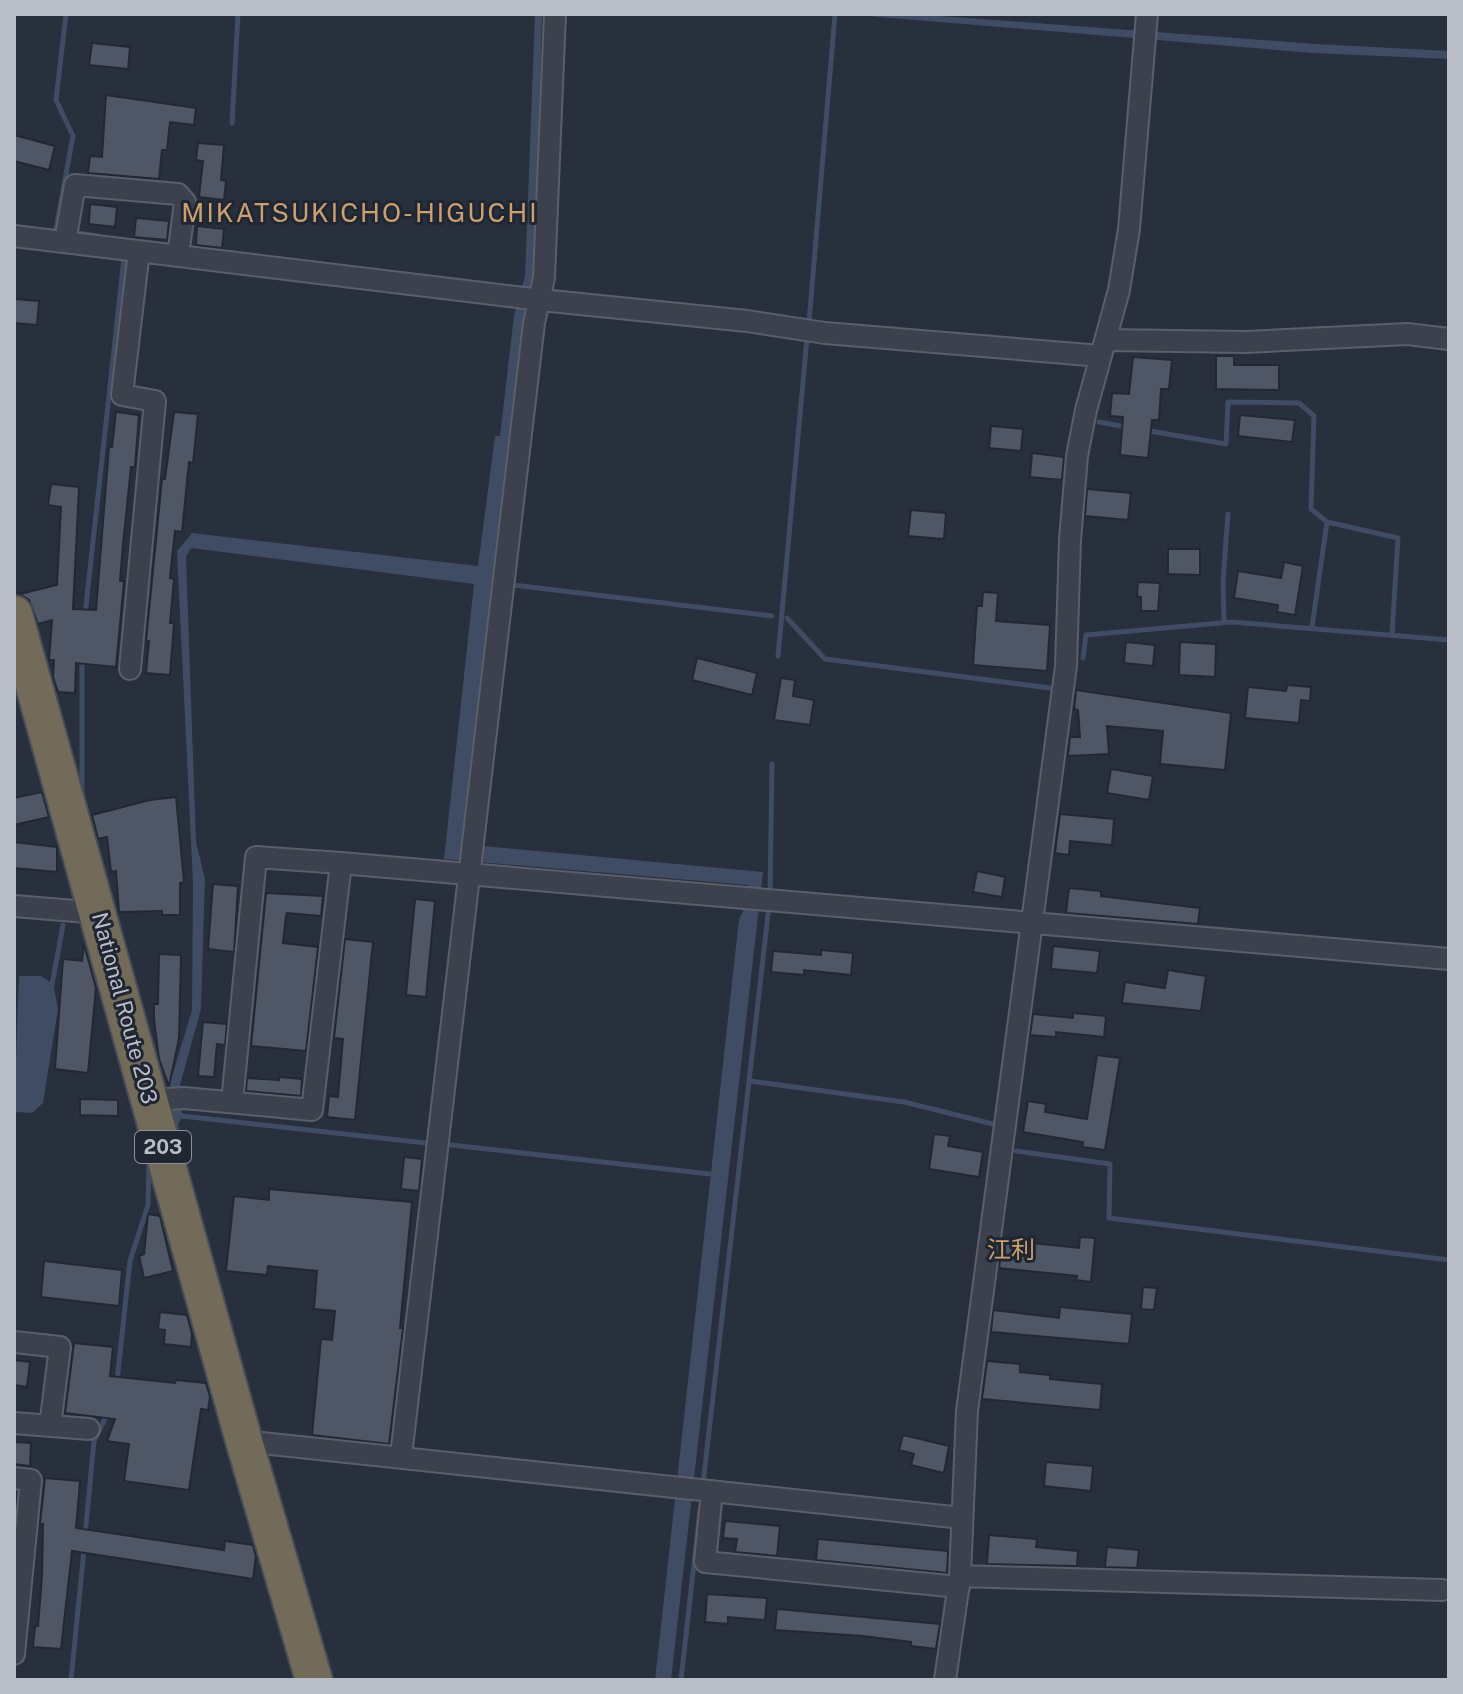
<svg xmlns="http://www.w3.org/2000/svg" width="1463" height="1694" viewBox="0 0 1463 1694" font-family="'Public Sans','Noto Sans JP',sans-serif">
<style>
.water{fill:#404c64}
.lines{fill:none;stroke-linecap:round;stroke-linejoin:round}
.stream{stroke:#404c64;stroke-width:5}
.building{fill:#4f5766;stroke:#232835;stroke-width:2}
.street-casing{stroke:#5a5f6b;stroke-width:24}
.highway-casing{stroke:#474c58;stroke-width:40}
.street{stroke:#3c414d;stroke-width:20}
.highway{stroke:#726b5a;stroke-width:36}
.labels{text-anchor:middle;stroke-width:6;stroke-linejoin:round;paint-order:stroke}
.shield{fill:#212633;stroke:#8b909b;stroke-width:2}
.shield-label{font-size:20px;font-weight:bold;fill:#b8bdc8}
.street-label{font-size:22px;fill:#b8bdc8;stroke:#212633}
.neighbourhood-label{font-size:24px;fill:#caa071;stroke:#212633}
.quarter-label{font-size:26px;letter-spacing:2px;fill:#caa071;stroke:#212633}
</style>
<rect width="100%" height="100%" fill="#282f3d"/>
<path class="water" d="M535 14H542L535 278 524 318 509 437 511 438 462 844 763 872 671 1680H655L739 919 748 902V885L444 859 474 584 191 548 186 557 196 842 205 879 201 1009 180 1085 182 1116 178 1125 180 1138 176 1142 170 1127 173 1116 170 1083 192 1010 193 884 177 551 192 533 478 566 495 436H500L514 315 525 276Z
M843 14H914L1316 44 1449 51V59L1313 53Z
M19 976H41L53 984 58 1009 43 1103 32 1113 14 1112Z"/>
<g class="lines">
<path class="stream" d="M232 123 238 14
M62 230 56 229 73 136 56 100 66 14
M72 232 97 236
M809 322 835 14
M1099 422 1127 427
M1144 430 1226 444 1228 402 1299 403 1314 416 1311 509 1327 522 1398 538 1392 634
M513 585 772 616
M85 615 124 258
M787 618 825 659 1050 688
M1224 622 1223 582 1228 514
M1312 627 1327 522
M778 656 807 338
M82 657V795
M1083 658 1086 635 1232 622 1449 640
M770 896 772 764
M51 990 63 925
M750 1081 904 1102 997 1125
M182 1116 426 1143
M451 1145 710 1174
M1016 1151 1110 1164 1109 1218 1449 1260
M117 1381 130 1261 148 1205 149 1163
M703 1484 769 906
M85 1536 94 1441 108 1413
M71 1680 84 1550
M681 1680 700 1510"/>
</g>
<path class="building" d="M92 43 130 47 128 69 89 65Z
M106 95 196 108 194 125 170 122 167 150H162L159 179 88 173 90 156 102 157Z
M14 135 55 146 49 170 14 161Z
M198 143 224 145 221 180 226 181 224 200 199 197 203 161 196 160Z
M90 204 117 207 115 227 89 224Z
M136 218 169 221 167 240 134 237Z
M197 226 224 229 222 248 196 245Z
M14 299 39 301 37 325 14 323Z
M1216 356H1234V365H1279V390L1216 389Z
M1133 357 1172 360 1169 389H1161L1159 420H1152L1148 458 1120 455 1123 417 1110 416 1112 393 1129 394Z
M116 412 139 415 135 467H131L123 545 120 581H124L116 667 76 663 75 693 58 692 53 677 54 660H49L52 620 38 624 29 600 20 594 57 585 61 507 48 505 51 484 79 487 73 609 96 610 109 447H112Z
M174 412 198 414 193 463 189 462 182 532 175 531 170 578 174 579 170 623H174L170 675 146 673 149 641H146L162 479H165Z
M1240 415 1295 420 1292 442 1238 436Z
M991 426 1023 429 1021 451 989 448Z
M1032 453 1064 457 1062 480 1030 477Z
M1087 489 1131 493 1128 520 1085 516Z
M911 510 946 513 944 539 908 536Z
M1168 549H1200V575L1168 574Z
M1284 562 1303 566 1295 615 1277 612 1278 605 1234 598 1238 571 1281 578Z
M1138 582 1160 583 1158 611H1141V597L1137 596Z
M983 592 998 593 996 621 1050 625 1047 671 973 665 977 606H982Z
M1126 642 1155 645 1153 666 1124 663Z
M1180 642 1216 644 1215 677 1179 675Z
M697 658 757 673 752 695 692 680Z
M781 678 795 680 793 696 814 700 810 725 774 720Z
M1287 685 1311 687 1310 701 1301 700 1299 723 1245 718 1248 687 1286 691Z
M1076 690 1231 713 1225 770 1160 764 1163 731 1107 726 1109 754 1068 756 1070 737H1080L1078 710 1074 709Z
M1111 769 1153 776 1149 800 1107 793Z
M42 792 49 817 14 825V798Z
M176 797 184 882 180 883V915H162V911L119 912 116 871 111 872 107 837 98 839 92 815 150 800Z
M1060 814 1114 819 1112 845 1070 841 1069 855 1055 853Z
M14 842 57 847V872L14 868Z
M977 871 1005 877 1002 897 973 892Z
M213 884 238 886 234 952 208 949Z
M1069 888 1101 891V896L1200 908 1198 924 1066 913Z
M266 893 323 896 321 916 287 913 286 916 283 943 318 947 306 1051 251 1046Z
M415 899 435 901 426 997 406 995Z
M345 939 373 942 355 1120 327 1117 329 1096 338 1097 343 1039 334 1038Z
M84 944 96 988 88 1073 55 1069 63 959 82 961Z
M1053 946 1100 951 1097 973 1051 969Z
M821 950 853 953 851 975 804 970V975L771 972 773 951 821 955Z
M159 954 181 955 179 1038 169 1086 159 1059 154 1019V1004H158Z
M1168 970 1206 976 1201 1011 1122 1003 1125 982 1165 988Z
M1073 1013 1106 1016 1104 1037 1056 1032V1037L1030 1035 1033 1014 1073 1018Z
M203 1022 227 1024 225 1045 217 1044 214 1077 198 1076Z
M1097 1055 1120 1058 1105 1150 1082 1147 1083 1142 1023 1132 1028 1101 1046 1104 1045 1112 1087 1119Z
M279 1077 302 1079 301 1096 246 1091 247 1078 279 1080Z
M80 1099 118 1100V1116L80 1115Z
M934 1134 950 1136 948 1146 983 1152 979 1177 929 1169Z
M404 1157 422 1159 419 1191 401 1189Z
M269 1189 412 1202 400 1328H403L389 1444 312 1435 321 1339 332 1340 335 1311 314 1309 317 1271 268 1266 267 1275 226 1271 234 1196 269 1200Z
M148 1214 160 1216 173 1271 144 1278 139 1256 144 1254Z
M1080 1237 1095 1238 1091 1282 1076 1280 1077 1276 999 1268 1003 1240 1079 1248Z
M44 1261 122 1270 119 1306 41 1297Z
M1143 1287 1157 1288 1154 1310 1141 1309Z
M1060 1307 1132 1314 1129 1344 991 1332 993 1310 1059 1318Z
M160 1312 187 1315 192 1334 191 1347 164 1344 165 1330 158 1329Z
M74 1343 113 1347 110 1376 175 1383 176 1380 206 1383 210 1397 208 1410 201 1409 189 1490 124 1481 129 1444 107 1441 115 1419 65 1413Z
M14 1360 30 1362 27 1387 14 1385Z
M987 1361 1020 1364V1372L1050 1375V1379L1102 1384 1100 1410 982 1399Z
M903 1435 949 1446 944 1473 911 1465 914 1454 899 1450Z
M14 1442 31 1443 30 1466 14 1464Z
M1046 1462 1093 1466 1091 1491 1044 1486Z
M45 1478 80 1481 76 1528 224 1550 225 1541 253 1545 256 1556 253 1579 72 1551 61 1649 33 1647 35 1626H38L42 1576 43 1524H40Z
M725 1521 780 1526 777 1556 735 1552 737 1539 723 1538Z
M989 1535 1037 1539 1036 1547 1078 1551 1077 1566 987 1564Z
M818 1539 948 1551 947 1573 816 1560Z
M1107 1547 1139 1550 1137 1568 1105 1567Z
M707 1594 767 1598 765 1620 728 1617V1624L705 1622Z
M777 1609 940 1624 936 1649 911 1646V1642L863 1636 775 1630Z"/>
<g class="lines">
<g class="street-casing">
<path id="street" d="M14 236 541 300 747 321 825 333 1101 356
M65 242 75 185 178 194 185 202 178 256
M1106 340 1246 342 1407 334 1449 339
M130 669 155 401 122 395 139 251
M14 906 99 913
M150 1100 184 1098 312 1110 341 863 1449 959
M232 1102 256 857 341 863
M14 1342 60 1347 50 1426
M14 1423 89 1429
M244 1441 962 1518
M401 1456 534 323 544 278 555 14
M14 1478 31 1480 14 1654
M712 1491 705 1562 959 1587
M960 1576 1442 1590
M945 1680 960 1576 967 1411 1066 666 1070 540 1077 456 1086 410 1119 290 1129 229 1147 14"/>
</g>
<g class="highway-casing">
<path id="highway" d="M14 614 244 1441 314 1680"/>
</g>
<use href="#street" class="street"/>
<use href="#highway" class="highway"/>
</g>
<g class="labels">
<rect class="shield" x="135" y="1131" width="56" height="32" rx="6"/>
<g class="shield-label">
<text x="163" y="1154">203</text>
</g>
<g class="street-label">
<text transform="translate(125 1008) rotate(75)" y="8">National Route 203</text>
</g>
<g class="neighbourhood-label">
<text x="1011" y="1258">江利</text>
</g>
<g class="quarter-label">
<text x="360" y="222">MIKATSUKICHO-HIGUCHI</text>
</g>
</g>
<rect width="1463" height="1694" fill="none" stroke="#b8bdc8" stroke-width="32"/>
</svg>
